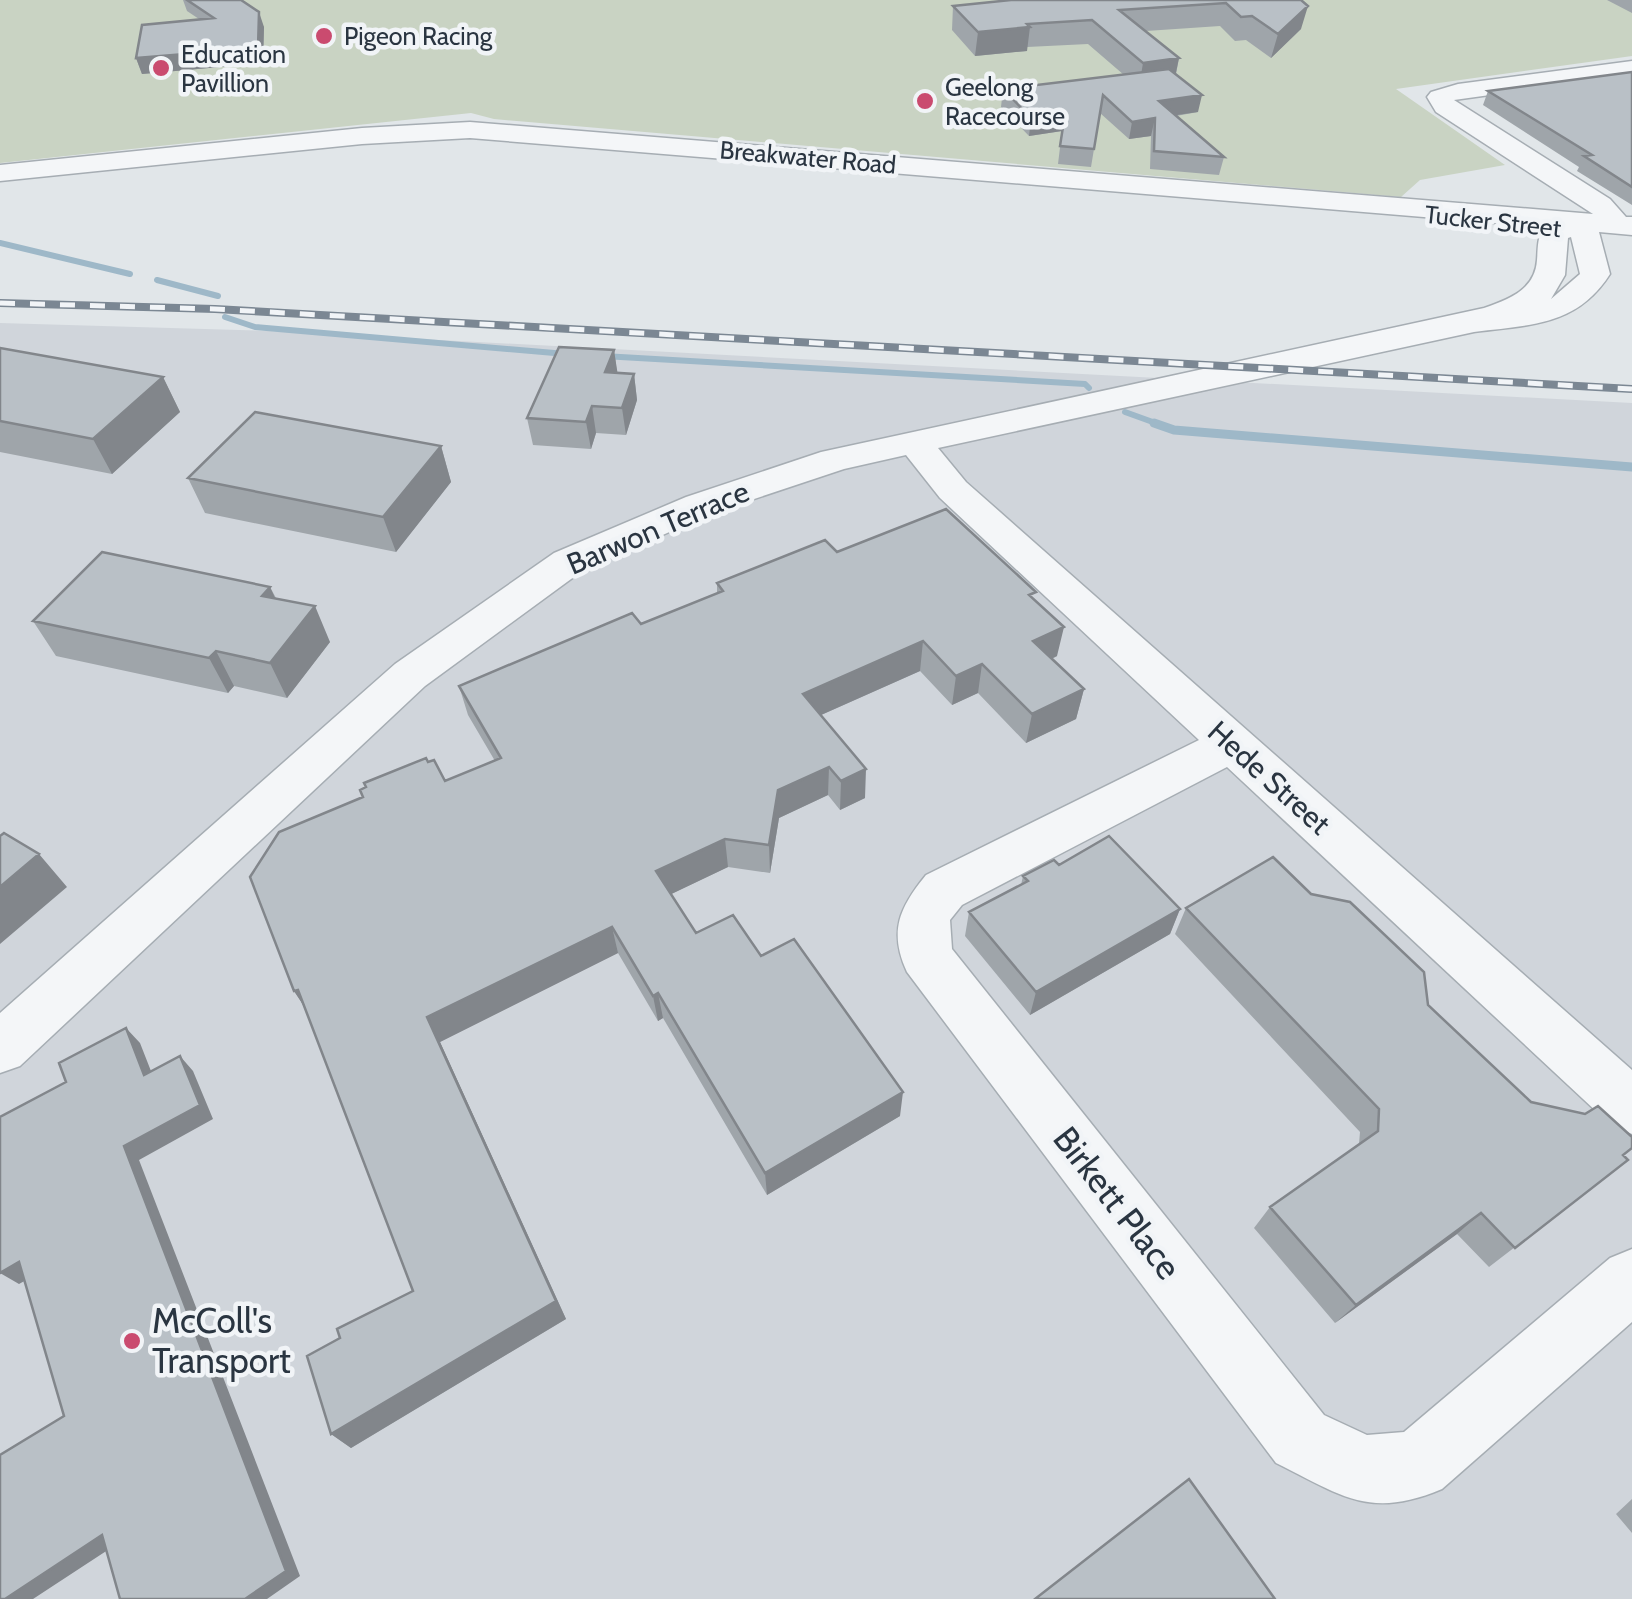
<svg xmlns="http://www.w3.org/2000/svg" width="1632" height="1599" viewBox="0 0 1632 1599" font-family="Cabin,sans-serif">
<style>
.built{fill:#d0d5db}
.green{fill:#c9d3c3}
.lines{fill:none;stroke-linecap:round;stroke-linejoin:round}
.stream-far1{stroke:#9eb8c8;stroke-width:6}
.stream{stroke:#9eb8c8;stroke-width:9}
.minor-casing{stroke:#a6adb3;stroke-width:3}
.minor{fill:#f4f6f8;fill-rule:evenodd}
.rail-casing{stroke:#7b8793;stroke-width:8}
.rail{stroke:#f1f4f7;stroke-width:5;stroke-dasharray:15;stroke-linecap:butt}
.wall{fill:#9fa5aa}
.shaded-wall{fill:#82868b}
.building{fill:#b9c0c6;stroke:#82868b;stroke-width:2.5}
.poi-dot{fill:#ca4b6f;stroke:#f1f4f7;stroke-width:4}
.labels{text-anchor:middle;stroke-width:9;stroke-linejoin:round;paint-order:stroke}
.far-poi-label{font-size:25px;fill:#2a3541;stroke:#f1f4f7;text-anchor:start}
.far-street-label{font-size:25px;fill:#2a3541;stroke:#f1f4f7}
.street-label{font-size:30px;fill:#2a3541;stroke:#f1f4f7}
.near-street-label{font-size:35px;fill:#2a3541;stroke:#f1f4f7}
.near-poi-label{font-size:35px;fill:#2a3541;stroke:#f1f4f7;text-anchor:start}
</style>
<rect width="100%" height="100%" fill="#e1e6e9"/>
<path class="built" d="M0 323 270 331 1632 403V1599H0Z"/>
<path class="green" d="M0 0H1632V56L1396 89 1505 165 1420 180 1401 197 494 119 471 113 0 163Z"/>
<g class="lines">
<path class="stream-far1" d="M0 243 130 274
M157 280 218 296
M225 317 255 327 566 354
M603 356 1085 384 1089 388
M1125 412 1161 425"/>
<path class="stream" d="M1154 423 1174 430 1632 467"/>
<g class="minor-casing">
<path id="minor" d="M1632 61V75L1454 100 1610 199 1626 217H1632V235L1599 232 1610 274C1577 326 1530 325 1474 332L938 448 966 482 1632 1070V1134L1612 1126 1227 767 962 905 950 920 952 949 1324 1415 1367 1435 1404 1432 1610 1258 1632 1249V1322L1442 1489C1369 1520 1341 1495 1276 1463L907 972C888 931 900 907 926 875L1199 740 940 498 906 455 844 469 712 513 582 571 425 686 20 1066 0 1073V1013L395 664 554 553 686 497 821 452 1484 308C1509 299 1535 290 1537 260 1538 248 1537 238 1544 227L470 138 362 144 0 181V165L362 128 470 122 1593 214 1436 112 1427 97 1431 92 1458 84ZM1571 237 1580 274 1551 299 1565 275 1568 238Z"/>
</g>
<use href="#minor" class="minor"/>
<g class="rail-casing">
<path id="rail" d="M0 303 215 309 1632 389"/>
</g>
<use href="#rail" class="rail"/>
</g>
<path class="wall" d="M183 0H241L264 27 263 63 142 74 136 58 199 19 187 11Z
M1002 0H1301V29L1271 58 1246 40 1235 41 1220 26 1146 31 1179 58 1176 74 1198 112 1176 116 1224 157 1219 175 1150 169 1151 136 1129 139 1100 113 1091 167 1058 164 1062 131 1029 136 1001 107 1003 89 1124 75 1088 44 1027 47V51L975 56 952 30 953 6 1002 1Z
M1607 0H1632V13Z
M1632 72V205L1577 171 1579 167 1483 105 1488 91Z
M0 348 163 377 180 412 112 474 0 452Z
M614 350 617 373 634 374 637 400 626 435 596 433 591 449 533 445 527 418Z
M441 446 451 482 396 552 205 513 188 478Z
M837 552 1034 600 1057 656 1052 659 1084 689 1076 719 1026 743 978 693 952 705 920 671 821 715 865 798 840 810 828 795 779 818 770 873 728 867 671 894 696 933 761 956 900 1116 767 1195 663 1018 658 1021 618 953 440 1042 566 1319 351 1448 331 1434 340 1338 413 1291 306 1009 294 991 363 797 428 762 445 781 495 761 468 715 459 686 641 624 717 594V583Z
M270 587 276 598 330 642 287 698 234 686 228 693 56 656 33 621Z
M1059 865 1180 909 1170 934 1030 1015 965 936 969 912 1021 885 1023 876Z
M1186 908 1428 1005 1531 1102 1632 1149 1623 1155 1628 1160 1489 1267 1457 1234 1335 1323 1254 1228 1270 1207 1359 1144 1360 1132 1175 934Z
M1632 1499V1533L1616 1514Z"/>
<path class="shaded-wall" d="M1308 6 1301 29 1271 58 1278 34Z
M259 12 264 27 263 63 142 74 136 58Z
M1030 27 1027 51 975 56 978 32Z
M1179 58 1174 82 1139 87 1143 63Z
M1202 95 1198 112 1156 118 1159 101Z
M1065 114 1062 131 1029 136 1031 118Z
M1155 118 1151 136 1129 139 1132 122Z
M614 350 618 376 605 372Z
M634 374 637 400 626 435 622 408Z
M163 377 180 412 112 474 93 439Z
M592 406 596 433 591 449 586 422Z
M441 446 451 482 396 552 383 517Z
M270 587 286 622 262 596Z
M315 606 330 642 287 698 270 663Z
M1064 627 1057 656 1027 670 1033 641Z
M923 641 920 671 803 723V694Z
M216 651 234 686 228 693 209 658Z
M982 664 978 693 952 705 956 676Z
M1084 689 1076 719 1026 743 1032 714Z
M829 767 828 795 779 818 770 873 769 845 778 790Z
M866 769 865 798 840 810 841 781Z
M725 839 728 867 661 899 656 871Z
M39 854 67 887 0 944V887Z
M1180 909 1170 934 1030 1015 1036 992Z
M612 927 618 953 440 1042 566 1319 351 1448 331 1434 556 1301 427 1017Z
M298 990 311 1017 294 991Z
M658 993 663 1018 658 1021 653 996Z
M126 1028 140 1043 158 1089 144 1075Z
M180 1056 193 1071 213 1119 139 1160 300 1576 267 1599H245L124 1146Z
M903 1092 900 1116 767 1195 765 1173Z
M1481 1213 1457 1234 1335 1323 1356 1305Z
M19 1262 37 1274 19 1284 0 1273Z
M102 1535 120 1542 33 1599H5Z"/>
<path class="building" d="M187 0H241L259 12 258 48 136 58 142 25 214 18Z
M1011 0H1301L1308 6 1278 34 1252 16 1241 17 1226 3 1119 10 1179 58 1143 63 1092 20 1027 24 1030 27 978 32 953 6Z
M1169 69 1202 95 1159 101 1224 157 1154 151 1155 118 1132 122 1103 95 1094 149 1060 146 1065 114 1031 118 1003 89Z
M1632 72V187L1584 156 1592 155 1488 91Z
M559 347 614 350 605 372 634 374 622 408 592 406 586 422 527 418Z
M0 348 163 377 93 439 0 421Z
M255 412 441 446 383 517 188 478Z
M946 509 1036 592 1029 595 1064 627 1033 641 1084 689 1032 714 982 664 956 676 923 641 803 694 866 769 841 781 829 767 778 790 769 845 725 839 656 871 696 933 733 915 761 956 794 939 903 1092 765 1173 658 993 653 996 612 927 427 1017 556 1301 331 1434 307 1356 340 1338 337 1329 413 1291 298 990 294 991 250 877 279 832 363 797 360 790 366 787 364 783 426 758 428 762 434 760 445 781 501 758 459 686 632 613 641 624 723 591 717 583 825 540 837 552Z
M102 552 270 587 262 596 315 606 270 663 216 651 209 658 33 621Z
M4 833 39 854 0 887V836Z
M1109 836 1180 909 1036 992 969 912 1028 881 1023 876 1054 860 1059 865Z
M1273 857 1311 894 1350 902 1424 972 1428 1005 1531 1102 1585 1114 1598 1106 1632 1137V1148L1623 1155 1628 1160 1515 1248 1481 1213 1356 1305 1270 1207 1378 1131 1379 1109 1186 908Z
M126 1028 144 1075 180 1056 200 1105 124 1146 286 1571 245 1599H120L102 1535 5 1599H0V1455L64 1416 19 1262 0 1273V1117L66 1082 59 1063Z
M1189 1479 1275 1599H1035Z"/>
<g class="poi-dot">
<circle cx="324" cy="36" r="10"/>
<circle cx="161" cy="68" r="10"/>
<circle cx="925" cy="101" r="10"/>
<circle cx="132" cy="1341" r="10"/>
</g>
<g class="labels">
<g class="far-poi-label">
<text x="344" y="45">Pigeon Racing</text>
<text x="181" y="63">Education<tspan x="181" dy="29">Pavillion</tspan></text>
<text x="945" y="96">Geelong<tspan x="945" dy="29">Racecourse</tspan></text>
</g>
<g class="far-street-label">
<text transform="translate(808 157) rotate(5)" y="9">Breakwater Road</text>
<text transform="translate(1493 221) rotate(6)" y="9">Tucker Street</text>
</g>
<g class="street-label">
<text transform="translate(658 528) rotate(-23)" y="10">Barwon Terrace</text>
<text transform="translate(1269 778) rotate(42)" y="10">Hede Street</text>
</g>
<g class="near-street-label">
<text transform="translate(1117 1203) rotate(52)" y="12">Birkett Place</text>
</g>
<g class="near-poi-label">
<text x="152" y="1333">McColl's<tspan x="152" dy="40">Transport</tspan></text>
</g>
</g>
</svg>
